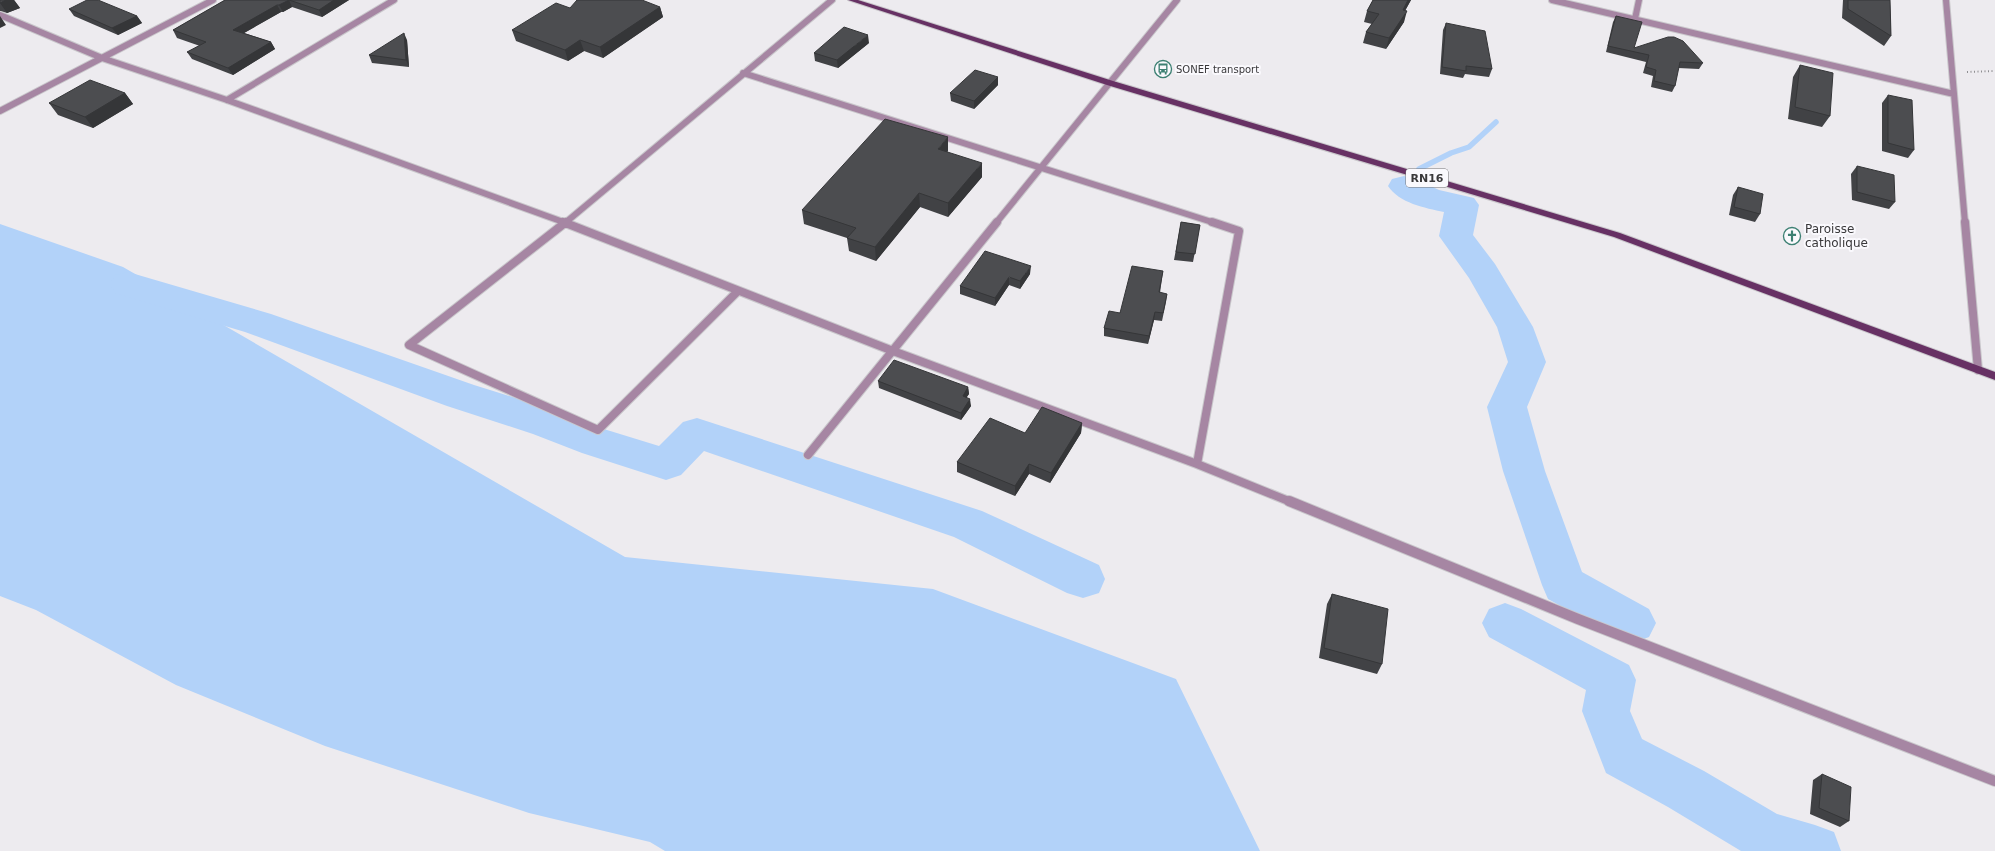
<svg xmlns="http://www.w3.org/2000/svg" width="1995" height="851" viewBox="0 0 1995 851" font-family="'DejaVu Sans',sans-serif">
<style>
.water{fill:#b2d2f9}
.lines{fill:none;stroke-linecap:round;stroke-linejoin:round}
.stream{stroke:#b2d2f9;stroke-width:5.5}
.river{fill:#b2d2f9;fill-rule:evenodd}
.street-far2-casing{stroke:#c9c7cb;stroke-width:8}
.street-far1-casing{stroke:#c9c7cb;stroke-width:10}
.street-casing{stroke:#c9c7cb;stroke-width:12}
.primary-casing{stroke:#c9c7cb;stroke-width:2}
.path{stroke:#8e8d90;stroke-width:2;stroke-dasharray:1 2.5;stroke-linecap:butt}
.street-far2{stroke:#a686a3;stroke-width:6}
.street-far1{stroke:#a686a3;stroke-width:8}
.street{stroke:#a686a3;stroke-width:10}
.primary{fill:#673164;fill-rule:evenodd}
.wall{fill:#414245}
.shaded-wall{fill:#353638}
.building{fill:#4c4d50;stroke:#353638}
.labels{text-anchor:middle;stroke-width:4;stroke-linejoin:round;paint-order:stroke}
.far-poi-label{font-size:10px;fill:#39383a;stroke:#faf9fd;text-anchor:start}
.shield{fill:#faf9fd;stroke:#737274;stroke-width:1}
.shield-label{font-size:11px;font-weight:bold;fill:#39383a}
.poi-label{font-size:12px;fill:#39383a;stroke:#faf9fd;text-anchor:start}
</style>
<rect width="100%" height="100%" fill="#edebef"/>
<path class="water" d="M0 224 123 267 625 557 933 589 1176 679 1260 851H665L650 842 529 813 325 746 176 685 36 610 0 596Z"/>
<g class="lines">
<path class="stream" d="M1419 169 1451 153 1469 147 1496 122"/>
<path class="river" d="M1404 176 1416 179 1439 190 1474 198 1479 205 1473 235 1495 264 1533 327 1546 362 1527 407 1545 471 1582 572 1649 609 1656 623 1649 637 1633 643 1617 637 1548 599 1542 585 1503 471 1487 407 1508 362 1497 327 1469 278 1439 236 1444 212C1425 208 1399 203 1388 186L1392 179Z
M128 272 271 314 474 385 561 412 607 430 659 446 683 422 697 418 982 511 1099 565 1105 579 1099 593 1083 598 1067 593 954 537 704 451 681 475 666 480 582 453 533 434 447 406 245 332 115 293 110 284 115 275Z
M1505 603 1521 609 1629 665 1636 680 1630 711 1642 739 1704 771 1777 814 1815 825 1834 832 1841 851H1741L1668 807 1606 773 1582 711 1586 690 1489 637 1482 623 1489 609Z"/>
<g class="street-far2-casing">
<path id="street-far2" d="M1552 0 1954 94
M1946 0 1965 223
M0 15 102 58 227 100 566 223
M1635 19 1639 0
M743 73 1215 223
M227 100 394 0
M0 111 213 0
M565 223 832 0
M996 223 1177 0"/>
</g>
<g class="street-far1-casing">
<path id="street-far1" d="M563 222 893 351 1197 464 1291 502
M566 222 409 345 598 430 738 291
M1965 222 1978 370
M808 455 997 222
M1197 464 1239 231 1212 222"/>
</g>
<g class="street-casing">
<path id="street" d="M1289 501 1578 619 1995 781"/>
</g>
<g class="primary-casing">
<path id="primary" d="M848 0H858L1113 81 1620 233 1995 372V380L1614 237 1107 85Z"/>
</g>
<path class="path" d="M1967 72 1995 71"/>
<use href="#street-far2" class="street-far2"/>
<use href="#street-far1" class="street-far1"/>
<use href="#street" class="street"/>
<use href="#primary" class="primary"/>
</g>
<path class="wall" d="M0 0H14L20 8 7 13 1 11H0Z
M225 0H349L322 17 292 7 283 12H281L244 33 271 42 275 49 233 75 192 59 187 52 200 46 177 38 173 30Z
M1373 0H1411L1405 11 1404 22 1386 49 1363 43 1366 32 1372 24 1364 22 1367 11Z
M1843 0H1890L1891 36 1884 46 1842 18Z
M660 7 663 17 603 58 584 51 568 61 516 41 512 30 570 8Z
M69 9 137 16 142 23 118 35 74 16Z
M1616 16 1634 48 1703 63 1699 69 1678 68 1675 86 1672 92 1651 87 1653 76 1643 73 1646 62 1606 52 1613 22Z
M1446 23 1492 69 1489 77 1465 74 1463 78 1440 74 1443 30Z
M407 40 409 67 372 63 369 55Z
M869 43 838 68 815 61 814 53Z
M1800 65 1830 116 1822 127 1788 119 1793 77Z
M998 85 974 109 951 101 950 93Z
M125 93 133 104 93 128 58 115 49 103Z
M1888 95 1914 150 1908 158 1882 151V103Z
M948 151 947 152 982 177 948 217 920 207 876 261 849 251 847 238 804 224 802 210Z
M1857 166 1895 202 1889 209 1852 200 1851 174Z
M1738 187 1760 214 1755 222 1729 215 1733 195Z
M1181 222 1200 225 1193 262 1174 260Z
M1163 271 1160 293 1167 294 1166 302 1162 321 1154 320 1148 344 1104 336V328Z
M1030 274 1020 289 1009 285 995 306 960 294V286Z
M878 381 968 387 969 394 966 397 971 406 961 420 879 388Z
M1082 423 1081 433 1050 483 1029 474 1015 496 957 472V462L1025 433Z
M1332 594 1382 664 1377 674 1319 658 1327 604Z
M1822 774 1849 821 1840 827 1810 814 1813 780Z"/>
<path class="shaded-wall" d="M6 0H14L20 8 7 13 0 3Z
M289 0 292 7 283 12 279 5Z
M334 0H349L322 17 319 10Z
M1408 0H1411L1399 21 1403 10Z
M277 5 281 12 237 37 233 30Z
M660 7 663 17 603 58 600 47Z
M1407 11 1404 22 1386 49 1389 38Z
M0 16 6 25 0 28Z
M137 16 142 23 118 35 112 28Z
M404 33 407 40 409 67 406 60Z
M868 35 869 43 838 68 837 60Z
M580 40 584 51 568 61 565 50Z
M271 42 275 49 233 75 228 68Z
M998 77V85L974 109V101Z
M125 93 133 104 93 128 85 117Z
M948 137V151L938 163V149Z
M982 163V177L948 217V203Z
M919 193 920 207 876 261 875 247Z
M1031 266 1030 274 1020 289V281Z
M1009 277V285L995 306V298Z
M1155 312 1154 320 1148 344 1149 336Z
M968 387 969 394 963 403V396Z
M970 399 971 406 961 420V413Z
M1082 423 1081 433 1050 483 1051 473Z
M1029 464V474L1015 496V486Z"/>
<path class="building" d="M0 0H6L0 3Z
M87 0H98L137 16 112 28 69 9Z
M225 0H334L319 10 289 0 279 5H277L233 30 271 42 228 68 187 52 206 42 173 30Z
M577 0H642L660 7 600 47 580 40 565 50 512 30 556 3 570 8Z
M1373 0H1408L1403 10 1407 11 1389 38 1366 32 1379 14 1367 11Z
M1848 0H1890L1891 36 1848 9Z
M1616 16 1642 22 1634 48 1668 37H1674L1683 41 1703 63 1680 62 1675 86 1654 81 1656 70 1646 67 1649 55 1608 46Z
M1446 23 1485 31 1492 69 1466 66V71L1442 67Z
M844 27 868 35 837 60 814 53Z
M404 33 406 60 369 55Z
M1800 65 1833 73 1830 116 1795 107Z
M975 70 998 77 974 101 950 93Z
M90 80 125 93 85 117 49 103Z
M1888 95 1912 100 1914 150 1888 143Z
M885 119 948 137 938 149 982 163 948 203 919 193 875 247 847 238 856 228 802 210Z
M1857 166 1894 175 1895 202 1857 192Z
M1738 187 1763 194 1760 214 1734 207Z
M1181 222 1200 225 1195 254 1176 252Z
M985 251 1031 266 1020 281 1009 277 995 298 960 286Z
M1132 266 1163 271 1159 292 1167 294 1163 313 1155 312 1149 336 1104 328 1109 311 1120 313Z
M894 360 968 387 963 396 970 399 961 413 878 381Z
M1042 407 1082 423 1051 473 1029 464 1015 486 957 462 990 418 1025 433Z
M1332 594 1388 609 1382 664 1324 648Z
M1822 774 1851 787 1849 821 1819 808Z"/>
<defs>
<g id="bus-ring" transform="scale(0.9)"><circle r="9.5" fill="#faf9fd" stroke="#3d8073" stroke-width="1.5"/><path d="M-5-6H5V4H4V6H2V4H-2V6H-4V4H-5ZM-3.5-4V0h7V-4ZM-3.5 1.2v1.5H-2V1.2ZM2 1.2v1.5H3.5V1.2Z" fill="#3d8073"/></g>
<g id="church-ring" transform="scale(0.9)"><circle r="9.5" fill="#faf9fd" stroke="#3d8073" stroke-width="1.5"/><path d="M-1.2-6h2.4v3.5h3.3v2.4h-3.3V6h-2.4V-.1h-3.3v-2.4h3.3Z" fill="#3d8073"/></g>
</defs>
<g fill-rule="evenodd">
<use href="#bus-ring" x="1163" y="69"/>
<use href="#church-ring" x="1792" y="236"/>
</g>
<g class="labels">
<g class="far-poi-label">
<text x="1176" y="73">SONEF transport</text>
</g>
<rect class="shield" x="1406" y="169" width="42" height="18" rx="3"/>
<g class="shield-label">
<text x="1427" y="182">RN16</text>
</g>
<g class="poi-label">
<text x="1805" y="233">Paroisse<tspan x="1805" dy="14">catholique</tspan></text>
</g>
</g>
</svg>
